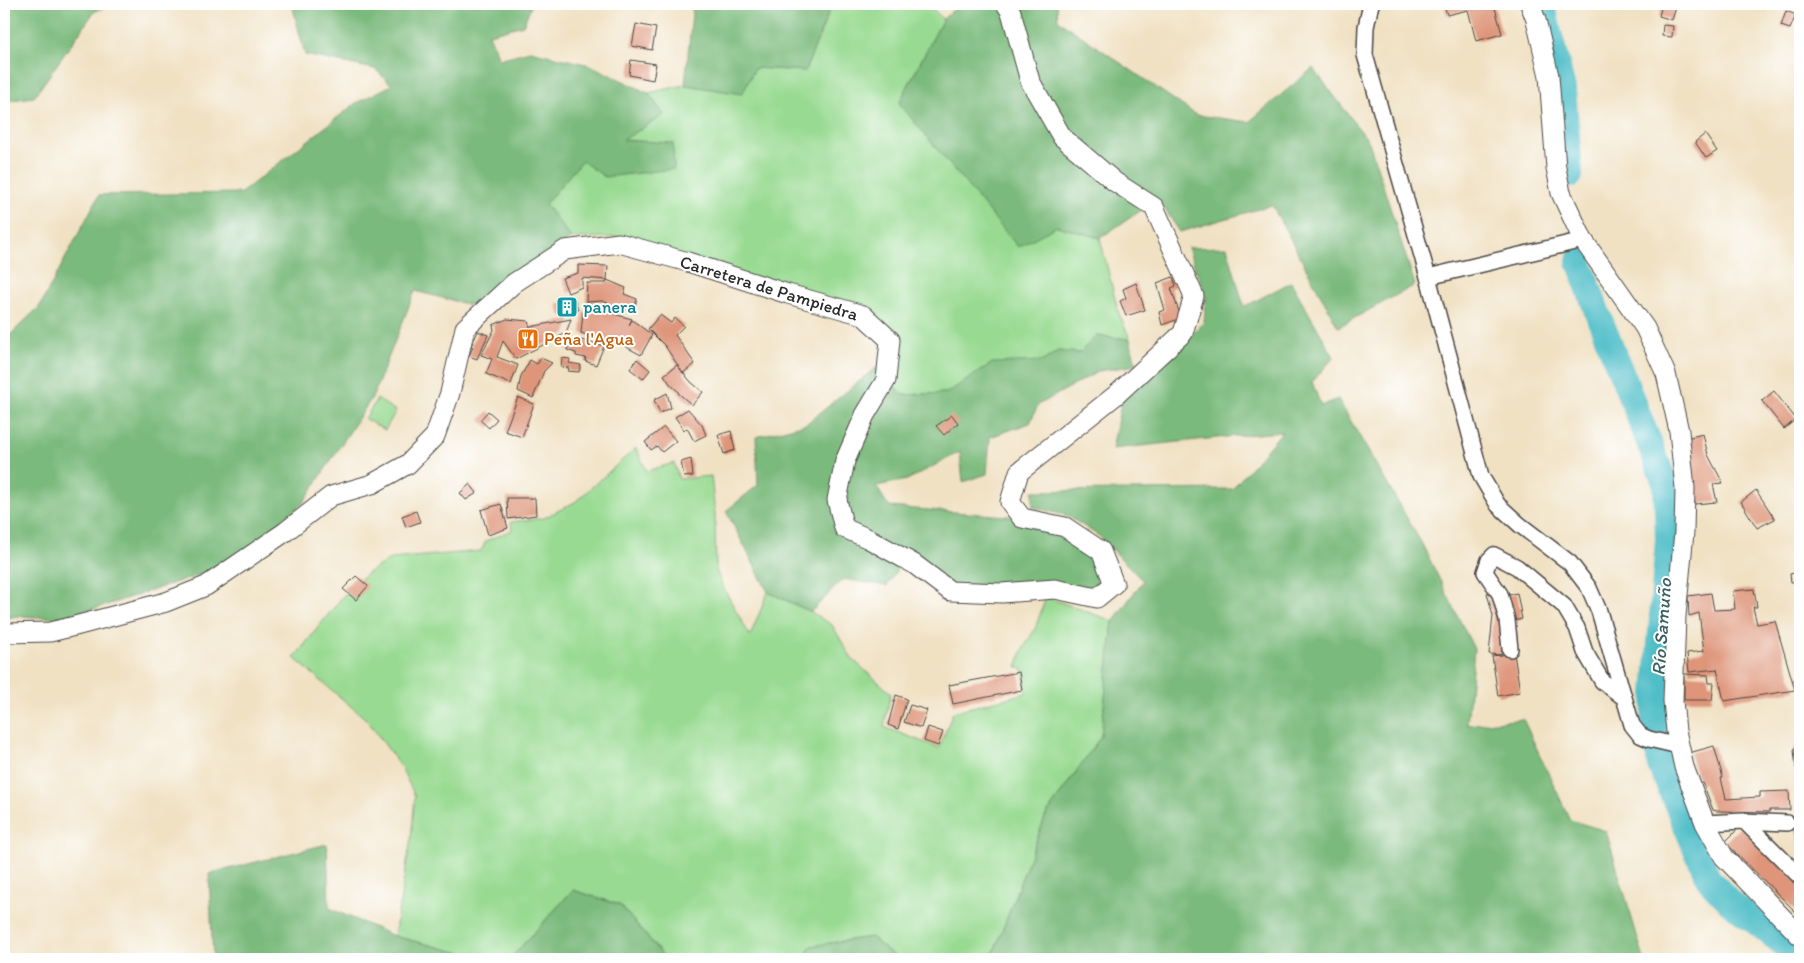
<svg xmlns="http://www.w3.org/2000/svg" width="1804" height="963" viewBox="0 0 1804 963" font-family="Itim,sans-serif">
<style>
.green{fill:#98da91;stroke:#62825e}
.forest{fill:#7aba7b;stroke:#527253}
.lines{fill:none;stroke-linecap:round;stroke-linejoin:round}
.river{stroke:#50bec8;stroke-width:26}
.building{fill:#de9579}
.minor-casing{stroke:#494642;stroke-width:18}
.tertiary-casing{stroke:#494642;stroke-width:21}
.minor{stroke:#fff;stroke-width:15}
.tertiary{stroke:#fff;stroke-width:19}
.labels{text-anchor:middle;stroke-width:4;stroke-linejoin:round;paint-order:stroke}
.street-label{font-size:18px;fill:#2b2b2b;stroke:#fff}
.culture-label{font-size:18px;fill:#0d838f;stroke:#fff;text-anchor:start}
.food-label{font-size:18px;fill:#c56008;stroke:#fff;text-anchor:start}
.water-label{font-size:19px;font-style:italic;fill:#385e62;stroke:#fff}
</style>
<rect width="100%" height="100%" fill="#fff"/>
<filter id="ink" filterUnits="userSpaceOnUse"><feTurbulence type="fractalNoise" baseFrequency=".02" numOctaves="2"/><feDisplacementMap in="SourceGraphic" scale="10" xChannelSelector="R" yChannelSelector="G"/><feConvolveMatrix kernelMatrix="1 2 1 2 8 2 1 2 1" color-interpolation-filters="sRGB"/></filter>
<filter id="wash" filterUnits="userSpaceOnUse"><feTurbulence type="fractalNoise" baseFrequency=".0096" numOctaves="4" result="noise"/><feDisplacementMap in="SourceGraphic" scale="20" xChannelSelector="R" yChannelSelector="G"/><feGaussianBlur stdDeviation="1.12" result="paint"/><feColorMatrix in="noise" values="0 0 0 0 0 0 0 0 0 0 0 0 0 0 0 0 0 1.4 0 .05"/><feComposite in="paint" operator="in"/></filter>
<g filter="url(#wash)">
<rect width="100%" height="100%" fill="#f0e1c3"/>
<path class="green" d="M832 4H928L943 19 899 103 1057 226 1100 238 1118 311 1130 339 1096 336 1079 353 1058 351 1043 361 992 364 947 393 902 395 894 385 899 361 895 336 620 237 571 238 545 204 582 160 622 140 664 115 648 93 685 85 742 93 755 68 805 71Z
M377 399 396 411 385 430 365 419Z
M636 448 647 471 674 463 679 479 711 476 715 514 716 570 723 587 750 636 768 592 811 612 832 625 852 659 891 693 884 727 939 748 953 712 1026 693 1023 669 1017 668 1022 651 1035 629 1046 597 1113 621 1101 736 1046 815 994 952 981 959H898L870 937 811 946 804 959H666L620 905 573 890 510 959H485L394 936 411 839 415 796 401 767 367 720 294 658 343 596 366 574 390 559 481 551 486 541 512 530 511 522 544 518 575 502Z"/>
<path class="forest" d="M4 4H111L94 12 34 97 4 101Z
M292 4H532L523 25 489 34 499 59 530 51 590 65 648 93 664 115 623 140 673 143 674 169 605 177 582 161 545 204 571 238 510 279 478 307 415 291 373 396 303 503 242 553 205 573 100 607 59 618 16 616 4 619V341L40 306 99 195 241 193 356 103 392 85 375 69 305 55Z
M693 4H832L805 71 755 68 742 94 685 85Z
M960 4H1057L1058 20 1196 115 1249 122 1313 68 1369 142 1415 285 1338 327 1272 205 1180 232 1158 199 1100 238 1057 226 1018 247 899 103 943 19Z
M1227 247 1244 307 1291 282 1334 357 1312 382 1321 406 1338 399 1422 544 1474 649 1467 725 1523 719 1570 820 1606 831 1644 959H981L994 952 1046 815 1101 736 1113 621 1143 581 1099 536 1068 516 1033 507V491L1232 489 1282 432 1245 435 1112 449 1122 399 1204 322 1206 298 1188 248Z
M1096 336 1130 339 1136 365 1099 371 1038 405 1030 423 990 437 987 474 963 482 960 452 907 480 876 486 889 507 1007 516 1047 517 1089 553 1106 582 1095 591 951 585 909 550 887 586 843 579 811 612 768 592 726 511 758 485 756 437 806 424 877 367 902 395 947 393 992 363 1043 361 1058 351 1079 353Z
M327 844 329 908 394 936 485 959H213L209 874Z
M573 890 620 905 666 959H510Z
M871 937 898 959H804L811 946Z"/>
<g class="lines">
<path class="river" d="M1542 4 1563 89 1570 175
M1579 261 1597 312 1666 485 1668 539 1654 721 1660 765 1709 880 1729 901 1800 957"/>
</g>
<g id="blocks">
<path class="building" d="M1444 4H1494L1502 34 1476 41 1468 10 1447 15Z
M1662 4H1677L1672 20 1659 16Z
M1786 11 1796 15 1790 29 1781 26Z
M636 24 656 28 652 50 632 46Z
M1663 25 1673 26 1672 37 1662 36Z
M631 60 656 64 653 80 629 75Z
M1705 134 1717 151 1706 158 1695 142Z
M578 265 608 266 607 280 626 288 624 294 637 299 633 312 602 301 586 302 587 283H606L607 280 582 278V287L568 293 562 278 578 273Z
M1173 277 1176 286 1171 288 1181 318 1162 325 1159 312 1165 310 1157 283Z
M1136 283 1145 310 1126 316 1120 301 1126 298 1123 289Z
M574 298 578 310 561 316 557 304Z
M603 311 632 319 629 325 632 320 652 335 641 355 610 338 608 343 581 333 583 312Z
M660 315 671 323 675 318 684 326 675 335 695 364 683 373 665 346 648 329Z
M507 319 528 321 530 327 571 319 566 333 516 359 503 341 497 357 518 365 511 384 486 374 492 359 481 355 494 330 493 325Z
M478 331 488 335 477 359 469 356 473 347 471 346Z
M581 340 604 346 596 365 585 361 586 358 576 356V353L567 350 569 343 579 346Z
M541 358 552 363 544 371 533 398 518 391 521 376 530 360 537 364Z
M562 358 570 359 569 363 581 365 579 372 568 371 569 368 561 367Z
M637 359 650 370 643 379 630 369Z
M677 365 691 382 703 392 692 405 678 393 679 392 671 385 664 375Z
M1774 391 1796 419 1784 429 1762 401Z
M667 393 671 408 660 413 654 400Z
M518 397 534 404 522 437 505 431Z
M688 409 702 425 706 435 694 441 687 428 684 430 675 417Z
M488 411 497 419 489 428 480 420Z
M952 415 958 423 944 435 936 426Z
M664 427 676 441 662 452 657 446 651 450 645 442Z
M731 431 735 450 724 454 718 435Z
M1703 434 1708 455 1723 483 1713 484 1717 502 1695 504 1686 438Z
M691 459 693 476 684 477 681 462Z
M470 484 477 493 466 500 460 493Z
M1756 490 1775 519 1757 528 1741 502Z
M507 498H535L536 515 508 519Z
M501 504 508 528 488 535 481 510Z
M416 511 420 522 406 527 402 516Z
M1800 572V581L1791 582 1790 574Z
M356 576 368 586 356 600 343 589Z
M1754 589 1757 607H1753L1757 624 1775 621 1795 690 1724 701 1717 669 1689 672 1687 653 1704 651 1699 613 1689 616 1688 596 1711 593 1714 610 1735 609 1733 591Z
M1495 591 1504 634 1501 655 1514 653 1520 692 1498 696 1492 656 1501 655 1489 654 1493 616 1487 593Z
M1517 593 1522 619 1509 622 1503 596Z
M1019 672 1022 690 953 704 949 685Z
M1684 674 1708 675 1709 683H1714L1712 700H1684Z
M896 695 907 699 898 729 888 725Z
M910 705 927 710 921 728 904 722Z
M928 727 943 732 938 746 924 741Z
M1800 738V769H1796L1794 750Z
M1714 746 1723 778H1721L1726 799 1760 797V792L1789 791 1790 810H1769V812L1717 811 1713 810 1703 783 1700 784 1689 753Z
M1800 815V842L1791 817Z
M1741 826 1800 884V916L1725 842Z"/>
</g>
</g>
<g filter="url(#ink)">
<use href="#blocks" fill-opacity="0" stroke="#494642" stroke-width="1"/>
<g class="lines">
<g class="minor-casing">
<path id="minor" d="M1371 4 1366 27 1365 55 1428 277 1481 476 1498 505 1520 525 1570 563 1589 588 1599 611 1632 725 1640 735 1649 739 1679 746
M1428 277 1583 240
M1510 649 1507 620 1500 594 1485 572 1489 560 1494 555 1517 567 1564 606 1577 628 1585 652 1602 681 1623 697
M1744 821 1787 823
M1705 823 1744 821 1800 877"/>
</g>
<g class="tertiary-casing">
<path id="tertiary" d="M1530 4 1536 20 1549 76 1556 168 1561 193 1583 240 1645 328 1666 374 1679 431 1685 488 1684 532 1676 616 1673 701 1676 731 1684 767 1705 823 1724 857 1800 936
M4 633 50 632 75 626 166 602 206 586 285 532 331 496 372 484 408 464 435 436 450 393 465 328 514 283 565 250 619 243 688 262 788 294 863 315 890 340 886 380 865 415 845 461 837 500 844 528 869 539 914 564 950 591 1002 593 1055 589 1097 598 1114 584 1101 551 1065 527 1022 518 1010 502 1019 472 1116 395 1183 333 1194 296 1154 207 1115 182 1062 137 1030 81 1011 12 1006 4"/>
</g>
<use href="#minor" class="minor"/>
<use href="#tertiary" class="tertiary"/>
</g>
</g>
<defs>
<g id="building-square" transform="scale(1.125)"><rect x="-9" y="-9" width="18" height="18" rx="4" fill="#0f9aa8" stroke="#fff"/><path d="M-4-6H4V6H1V3H-1V6H-4ZM-2.5-4.3h1.7v1.8h-1.7ZM.8-4.3h1.7v1.8H.8ZM-2.5-1h1.7V.8h-1.7ZM.8-1h1.7V.8H.8Z" fill="#fff"/></g>
<g id="restaurant-square" transform="scale(1.125)"><rect x="-9" y="-9" width="18" height="18" rx="4" fill="#e8710a" stroke="#fff"/><path d="M-5-6h1v4h1v-4h1v4h1v-4h1v5L-1.5 .5V6h-2V.5L-5-1ZM5-6V6H3V1.5H1.5Q1.5-4 5-6Z" fill="#fff"/></g>
</defs>
<g fill-rule="evenodd">
<use href="#building-square" x="567" y="307"/>
<use href="#restaurant-square" x="528" y="339"/>
</g>
<g class="labels">
<g class="street-label">
<text transform="translate(769 288) rotate(17)" y="6">Carretera de Pampiedra</text>
</g>
<g class="culture-label">
<text x="583" y="313">panera</text>
</g>
<g class="food-label">
<text x="544" y="345">Peña l'Agua</text>
</g>
<g class="water-label">
<text transform="translate(1661 627) rotate(-86)" y="7">Río Samuño</text>
</g>
</g>
<rect width="1804" height="963" fill="none" stroke="#fff" stroke-width="20"/>
</svg>
